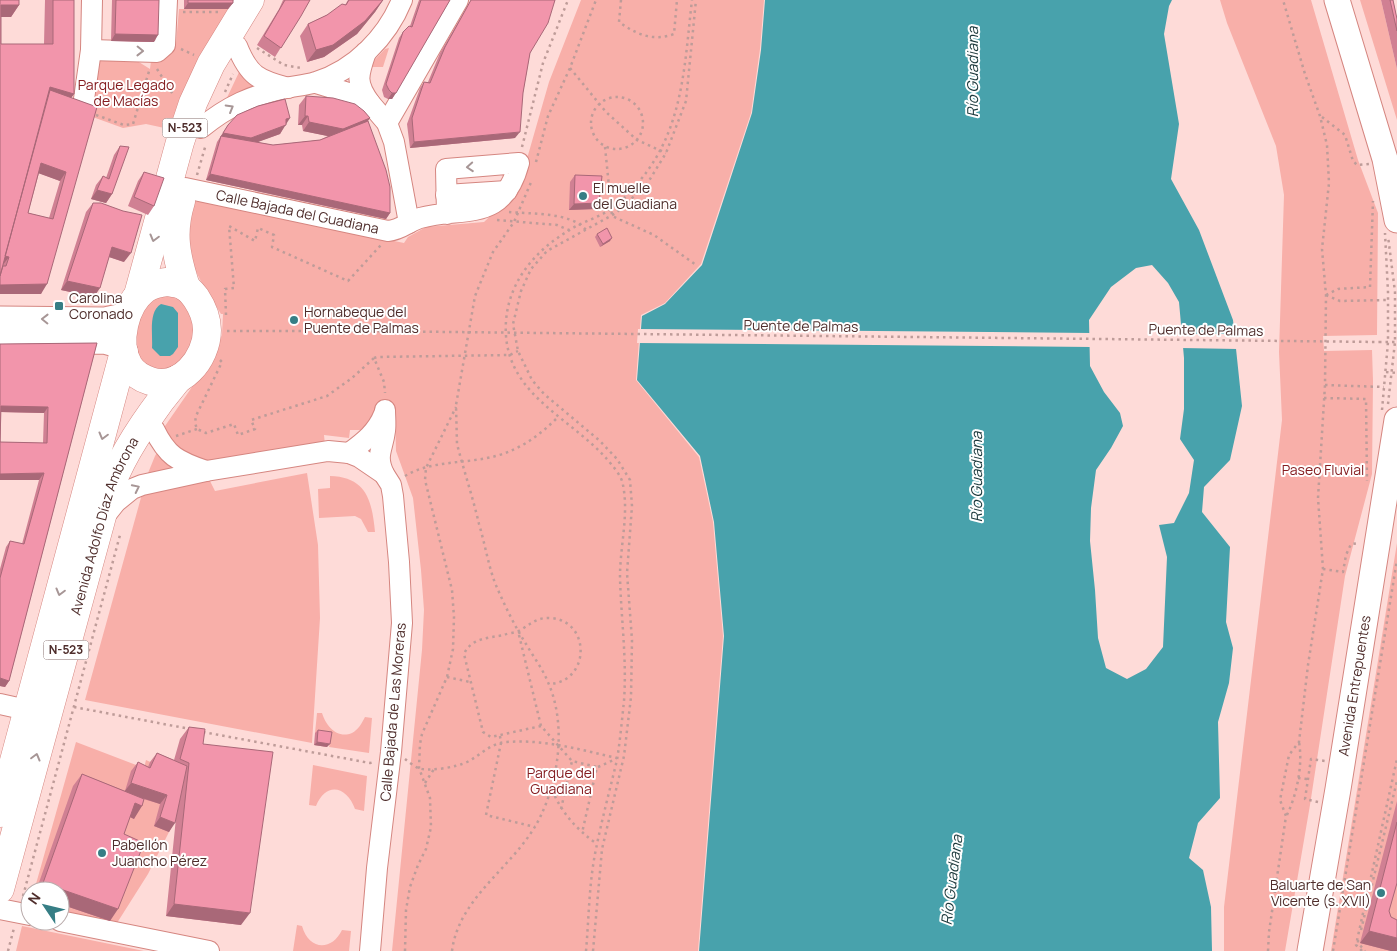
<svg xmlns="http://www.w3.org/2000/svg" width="1397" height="951" viewBox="0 0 1397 951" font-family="Manrope,sans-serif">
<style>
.green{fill:#f8afa9}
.water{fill:#48a2ac;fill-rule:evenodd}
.pier{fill:#fedbd8}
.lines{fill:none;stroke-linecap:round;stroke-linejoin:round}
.minor-casing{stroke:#d58680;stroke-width:22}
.major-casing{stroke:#d58680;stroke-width:27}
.highway-casing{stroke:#d58680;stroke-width:29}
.path{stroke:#be9c99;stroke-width:2.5;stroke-dasharray:2.5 4;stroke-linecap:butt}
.minor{stroke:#fff;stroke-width:20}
.major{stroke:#fff;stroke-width:25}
.highway{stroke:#fff;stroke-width:28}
.path-bridge{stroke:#be9c99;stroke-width:2.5;stroke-dasharray:2.5 4;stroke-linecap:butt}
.wall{fill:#d08093;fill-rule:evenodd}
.shaded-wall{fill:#a96878}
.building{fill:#f295ab;stroke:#a96878;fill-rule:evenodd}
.oneway{stroke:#a79696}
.poi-dot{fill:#367e85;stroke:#fff;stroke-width:2}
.labels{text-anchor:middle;stroke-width:4;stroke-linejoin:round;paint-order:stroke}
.shield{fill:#fff;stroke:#846d6b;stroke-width:1}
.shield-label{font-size:12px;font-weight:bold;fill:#4f2e2c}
.park-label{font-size:14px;fill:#851d20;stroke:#fff}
.poi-label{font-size:14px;fill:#4f2e2c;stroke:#fff;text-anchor:start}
.street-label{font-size:14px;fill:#4f2e2c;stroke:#fff}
.water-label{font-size:15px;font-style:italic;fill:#1b383b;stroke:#fff}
</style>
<rect width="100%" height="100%" fill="#fedbd8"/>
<path class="green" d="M581 0H764L760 49 751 113 701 264 665 303 641 315 636 380 699 457 713 522 723 636 698 951H392L422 650 424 610 421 570 413 498 396 451 395 411 390 403H378L376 416 362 430H350L349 438 324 435 325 445 195 463 162 434 165 426 210 361 222 335 223 314H221C206 289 186 264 188 234 189 223 192 213 194 202L203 201 404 243 408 237 426 227 484 222 518 190 549 82Z
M1220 0H1311L1358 160 1378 213 1377 335 1323 336 1324 351 1372 350 1373 381 1372 474 1345 576 1310 805 1285 951H1224V907L1282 420 1279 352 1284 195 1276 146 1227 23Z
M1360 0H1381L1397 69V120Z
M179 9H228L188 83 169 129 146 124 123 128 90 116 95 56 134 59 150 69 151 61 169 53 176 44Z
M389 48 383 67H368L385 49Z
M241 68 256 89 224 104Z
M159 292 184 296 196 332 182 365 149 373 133 348 137 317Z
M158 451 180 471 146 478 155 456Z
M307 473 318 545 320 618 312 743 85 700 142 494 209 479 215 491Z
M330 476C366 477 372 500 375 532H368L361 519 355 516 319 518 318 489 330 488Z
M1397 543V951H1331Z
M317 713H322C326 726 337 739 352 733 358 730 362 723 365 717L372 718 369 753 329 747 332 734 315 733Z
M76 742 144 768 146 760 181 776 169 832 148 874 117 923 60 911V891H34Z
M313 765 367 776 364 811 355 809C347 786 326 781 316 806L309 805Z
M297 925 302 926C309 951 332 951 342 930L351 931 349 951H293Z
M22 926 144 951H16Z"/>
<path class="water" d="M765 0H1172L1169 6 1164 34 1179 124 1171 179 1199 230 1233 320 1242 406 1230 460 1204 487 1202 512 1230 547 1226 622 1233 648 1229 683 1218 722 1220 798 1198 823 1189 858 1203 870 1211 907 1212 951H699L724 636 714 522 700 456 637 380 642 316 665 304 702 265 752 113 761 50ZM1152 265 1168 283 1179 302 1184 358V409L1180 439 1194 460 1189 493 1174 523 1159 525 1167 557 1163 647 1146 669 1127 679 1106 668 1098 638 1095 590 1090 541 1091 508 1096 470 1111 448 1123 426 1120 413 1104 392 1090 366 1089 320 1111 287 1136 268Z
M161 304 173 307 178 313V347L173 354 170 356H160L152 348C153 334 148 312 161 304Z"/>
<path class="pier" d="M638 329 1091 333 1092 347 637 343Z
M1180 334H1237L1238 349 1181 348Z"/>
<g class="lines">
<g class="minor-casing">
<g id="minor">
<path d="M237 46C249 76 258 80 288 88"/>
<path d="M91 50 157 52 165 45 167 0"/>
<path d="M366 52C358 75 355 83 370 103"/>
<path d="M316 83 355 95 370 103 387 123 394 142 409 223"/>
<path d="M83 106 91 50 92 0"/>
<path d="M387 123 458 0"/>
<path d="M201 128C228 106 252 95 286 88 296 86 307 85 316 82 355 70 387 37 402 0"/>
<path id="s1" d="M185 188 388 231C401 230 409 221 420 218 466 206 503 223 519 163L446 169 447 214"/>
<path d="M446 195 507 191"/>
<path d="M154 429C167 456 177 461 206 471"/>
<path d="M349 453C364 442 377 432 384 414"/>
<path d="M384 474C375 455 383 449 385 431 386 424 385 417 385 410"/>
<path d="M104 517 116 502 132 489 142 485 206 471 328 451 349 453 359 457 384 474 391 485 393 496 399 562 402 623 391 752 377 868 370 951"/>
<path d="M0 704 27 710"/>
<path d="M0 909 30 915"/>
<path d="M60 921 209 951"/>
</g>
</g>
<g class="major-casing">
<g id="major">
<path d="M1337 0 1385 159 1397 220"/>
<path d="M0 319 105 320 128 315"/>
<path d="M0 343 104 341 122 346"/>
<path id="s2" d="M1310 951 1338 789 1397 420"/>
</g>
</g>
<g class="highway-casing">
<g id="highway">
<path d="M181 201C171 233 176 256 186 287"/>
<path d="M167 282C173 283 180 283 185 287 189 289 193 294 196 298 202 307 207 319 207 330 207 359 180 391 150 381 141 378 134 374 129 366 115 343 125 304 145 289 152 284 159 283 167 282Z"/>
<path d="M138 295 180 142 193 103 211 64 250 0"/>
<path d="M0 813 124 352"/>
<path id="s3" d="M0 889 101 520C105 505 109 488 116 473 130 442 156 405 178 379"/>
</g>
</g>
<path class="path" d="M621 0 619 22C636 34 653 42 674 34L677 0
M183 12H220
M257 48 284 65 301 68
M181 49 194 55
M570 68 606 112 637 140 666 153
M157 69 174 96
M225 92 233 74
M591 123a26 26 0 1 1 52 0a26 26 0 1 1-52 0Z
M96 115 124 125 133 124 150 68
M1322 117 1345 135 1353 161 1357 165 1369 164
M522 147 543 63 568 0
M605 147 612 216 654 235 696 265
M536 162 548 116 570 68 596 0
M197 175 206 144
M509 212C531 214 571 212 586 230
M497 220 557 225 569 230
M1326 295 1338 289 1370 287 1373 201
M1326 295 1340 301 1388 300
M226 315 225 289 234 288 229 226 255 241 258 228 274 235 272 247 348 281 381 245
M227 331H358
M1379 342H1395
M374 358 377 357 510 355 518 351
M220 360 222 362 196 416 195 423 197 429 206 433 234 424 238 435 255 429 251 420 327 396 352 378 374 358 384 382 385 393
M1386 372 1397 373
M1325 385 1384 387
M1324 398 1366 399 1367 481
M1388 404 1395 342V292L1388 236
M1382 410 1388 342V292L1385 233
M176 436 197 429
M405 476C431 460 467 464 496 456 521 449 540 435 558 417
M1323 569 1343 572 1346 555 1351 544 1359 543
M519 635 541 726 572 761
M447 677 470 682
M74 707 190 729
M541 726 491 737 483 732 464 654C471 638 488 638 504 635 508 633 514 633 519 631 529 625 537 617 550 618 591 620 591 682 549 684
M203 732 370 763 374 762
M500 736 501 743 486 815 535 827
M405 759C409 762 414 766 418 768 429 772 457 767 467 762 481 755 490 743 507 742 545 739 581 750 617 758
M598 767 616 759
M1298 778 1308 779
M425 783 434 769
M552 790C562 813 576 829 597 844
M1318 802 1305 799 1311 759 1325 761
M561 809 572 761 597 767 582 833
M1287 815C1297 794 1303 765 1299 742
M23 896 120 535
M1361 930 1397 781
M1358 940V943L1365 951
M8 951 14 928
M405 951 406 910 410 887 418 865 426 849 431 827 430 798 419 768 420 744 422 734 447 677 453 649 454 617 452 590 425 480 426 468 456 407
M452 951C459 894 520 864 542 813 560 774 566 720 547 680 542 668 533 656 526 644 514 625 504 604 495 583 488 564 485 544 479 524 473 498 464 471 457 444L456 405 475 296 493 252 514 222 532 180
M586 951C589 917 589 882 596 849 602 819 610 789 617 760 620 741 622 720 624 701 627 659 621 618 620 577 620 546 629 515 623 485 622 476 612 465 606 458 566 414 501 392 506 321 509 281 535 251 568 231 581 222 598 218 611 209 625 199 638 184 648 170 684 120 685 59 692 0
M593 951 602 849 624 756 631 697 632 640 627 573 632 506 630 480 617 459 600 441 544 394 532 380 518 351 513 324 521 291 531 269 547 251 616 213 647 184 666 153 686 101 696 0
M1268 951 1269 932 1286 816 1280 800 1289 755 1299 742 1308 665 1323 569 1318 498 1325 385 1326 295 1322 249 1329 183 1327 145 1320 116 1305 74 1283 0
M1333 951 1397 560
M1362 951 1356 945 1397 759"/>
<use href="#minor" class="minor"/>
<use href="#major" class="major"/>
<use href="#highway" class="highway"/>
<path class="path-bridge" d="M358 331 1379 342"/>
</g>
<path class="wall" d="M0 0 19 5 11 17H1V44H44L45 0H74V94L71 98 97 107 41 294H0ZM39 173 60 181 49 218 28 213Z
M112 0H159L154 42 111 41Z
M184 0H233V3L228 9H184Z
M283 0H310L275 57 257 45 279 9Z
M348 0H383L375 12 357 34 324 57 307 62 300 36 308 24 327 15 345 5Z
M419 0H450L392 99H388L384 97 382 90 399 38 403 32 410 26Z
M471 0H555L530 53 515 138 410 148 407 124 420 88 424 82H428L440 53Z
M1381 0H1393L1397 19V69Z
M306 96 370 118 368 121 390 213 386 219 206 180 217 142 228 125 286 123 280 134 257 142 273 145 320 140 328 136 303 131 302 125H298L299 105Z
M120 146 112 194 106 203 91 199 96 185 103 176 106 178 114 155Z
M144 172 154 206 148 215 128 206 138 181Z
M575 175 595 209 569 210 570 182Z
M93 203 124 262 109 257 94 297 61 290 86 212Z
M597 234 610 241 600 247 595 237Z
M97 343 9 681 5 687 0 686V569L6 547 10 541 22 544 39 480H0V344ZM1 412 44 413 43 443 0 442Z
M189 727 203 744 241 925 166 916 176 818 169 832 154 826 160 804 140 798 134 819 130 817 124 834 110 921 60 904V891H36L73 786 82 774 125 791 131 771 138 762 148 767 150 762 157 753 174 760 180 739Z
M318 730 327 747 314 745 315 733Z
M1397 801V883L1389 911 1397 951H1391L1360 943Z"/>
<path class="shaded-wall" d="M383 0 375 12 357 34 324 57 307 62 316 50Z
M188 3H233L228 9H184Z
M1 5H19L11 17H0Z
M115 34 158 35 154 42 111 41Z
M50 87 74 94 65 106 46 100Z
M392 93H396L392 99H388Z
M305 116H308L302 125H298Z
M290 118 280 134 244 147 221 136 223 133Z
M370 118 363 127 337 138 303 131 309 122Z
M520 132 515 138 410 148 414 142Z
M41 163 66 172 60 181 35 172Z
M210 174 390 213 386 219 206 180Z
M97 190 112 194 106 203 91 199Z
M599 203 595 209 569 210 574 204Z
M612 238 610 241 600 247 603 244Z
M112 247 131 253 124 262 106 256Z
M4 256 9 257 2 266Z
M67 281 100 288 94 297 61 290Z
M47 284 41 294H0V285Z
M1 406 48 407 44 413 0 412Z
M44 473 39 480H0V474Z
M0 678 9 681 5 687 0 686Z
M317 742 330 744 327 747 314 745Z
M131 783 167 795 160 804 124 792Z
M135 803 142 806 134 819 126 815Z
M160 817 175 823 169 832 154 826Z
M43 883 118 909 110 921 60 904V891H37Z
M174 904 250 913 241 925 166 916Z
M1369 931 1397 938V951H1391L1360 943Z"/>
<path class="building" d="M0 0H19V5H1V44H53V0H74V94L50 87 0 276Z
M116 0H159L158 35 115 34Z
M188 0H233V3H188Z
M285 0H310L301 16 281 48 264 36Z
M349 0H383L365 21 333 45 316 50 308 24 327 15 342 4 346 5Z
M421 0H450L396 93H392L389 90 386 84 403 32 409 26 412 27Z
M471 0H555L548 23 530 53 523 93 520 132 414 142 412 118 424 82 430 83 445 47Z
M1390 0H1393L1397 19V31Z
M50 90 97 107 47 284 0 285V276L3 266H6L9 257 5 256ZM41 163 66 172 53 219 28 213Z
M306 96 333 98 355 104 364 111 370 118 343 129 309 122 308 116H305Z
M285 99 290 118 286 119V125L251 138 223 133 228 125 237 115 258 106Z
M368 121 386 170 390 187V213L210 174 221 136 273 145 320 140Z
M120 146 129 147 112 194 97 190 103 176 109 179Z
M144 172 164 178 154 206 134 197Z
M575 175 602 176 599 203 574 204Z
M93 203H101L123 211 142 215 131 253 112 247 100 288 67 281Z
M607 228 612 238 603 244 597 234Z
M97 343 9 681 0 678V578L10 541 24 544 44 473 0 474V344ZM1 406 48 407 47 443 0 442Z
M189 727 205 729 203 744 273 752 250 913 174 904 189 763 180 759Z
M318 730 332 732 330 744 317 742Z
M157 753 187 766 175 823 160 817 167 795 131 783 138 762 150 768Z
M82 774 144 799 142 806 135 803 124 834 144 843 118 909 43 883Z
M1397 822V883L1389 911 1391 917 1397 920V938L1369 931Z"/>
<defs><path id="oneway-chevron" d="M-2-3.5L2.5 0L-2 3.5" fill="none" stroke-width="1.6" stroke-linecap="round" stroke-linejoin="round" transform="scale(1.25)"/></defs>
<g class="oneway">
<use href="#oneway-chevron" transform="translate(140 51) rotate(1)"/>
<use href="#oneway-chevron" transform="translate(230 108) rotate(-30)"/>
<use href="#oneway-chevron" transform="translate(470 167) rotate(176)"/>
<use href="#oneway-chevron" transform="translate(154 238) rotate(105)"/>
<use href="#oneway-chevron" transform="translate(45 319) rotate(-179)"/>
<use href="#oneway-chevron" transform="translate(103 436) rotate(105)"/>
<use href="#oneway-chevron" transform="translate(136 488) rotate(-26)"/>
<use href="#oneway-chevron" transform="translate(60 592) rotate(105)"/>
<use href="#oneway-chevron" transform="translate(36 757) rotate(-75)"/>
</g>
<g class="poi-dot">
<circle cx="583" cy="196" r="5"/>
<rect x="54" y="301" width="10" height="10" rx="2.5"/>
<circle cx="294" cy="320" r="5"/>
<circle cx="102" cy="853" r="5"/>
<circle cx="1381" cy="893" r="5"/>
</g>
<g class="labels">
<g class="shield">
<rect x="162.5" y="118.5" width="45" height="19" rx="4"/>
<rect x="43.5" y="640.5" width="45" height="19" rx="4"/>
</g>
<g class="shield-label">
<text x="185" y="132">N-523</text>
<text x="66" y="654">N-523</text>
</g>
<g class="park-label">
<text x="126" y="90">Parque Legado<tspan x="126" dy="16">de Macías</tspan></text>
<text x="1323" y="475">Paseo Fluvial</text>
<text x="561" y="778">Parque del<tspan x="561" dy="16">Guadiana</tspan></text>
</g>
<g class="poi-label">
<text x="593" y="193">El muelle<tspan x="593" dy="16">del Guadiana</tspan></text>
<text x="69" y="303">Carolina<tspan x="69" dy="16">Coronado</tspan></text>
<text x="304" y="317">Hornabeque del<tspan x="304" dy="16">Puente de Palmas</tspan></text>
<text x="112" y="850">Pabellón<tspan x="112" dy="16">Juancho Pérez</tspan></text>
<text x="1371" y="890" text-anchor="end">Baluarte de San<tspan x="1371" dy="16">Vicente (s. XVII)</tspan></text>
</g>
<g class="street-label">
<text dy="5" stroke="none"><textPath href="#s1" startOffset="115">Calle Bajada del Guadiana</textPath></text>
<text transform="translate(801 326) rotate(1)" y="5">Puente de Palmas</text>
<text transform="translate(1206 330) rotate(1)" y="5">Puente de Palmas</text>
<text dy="5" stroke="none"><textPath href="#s3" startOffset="378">Avenida Adolfo Díaz Ambrona</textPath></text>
<text dy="5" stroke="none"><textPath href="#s2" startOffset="269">Avenida Entrepuentes</textPath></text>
<text transform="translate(393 712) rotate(-85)" y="5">Calle Bajada de Las Moreras</text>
</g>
<g class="water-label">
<text transform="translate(973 72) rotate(-90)" y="5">Río Guadiana</text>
<text transform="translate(977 477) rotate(-90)" y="5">Río Guadiana</text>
<text transform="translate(952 880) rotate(-83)" y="5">Río Guadiana</text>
</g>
</g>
<g transform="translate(45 906) rotate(305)"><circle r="24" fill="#ffffff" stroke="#b9abab"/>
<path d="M0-4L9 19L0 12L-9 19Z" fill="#367e85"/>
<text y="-8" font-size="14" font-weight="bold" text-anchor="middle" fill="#4f2e2c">N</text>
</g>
</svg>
